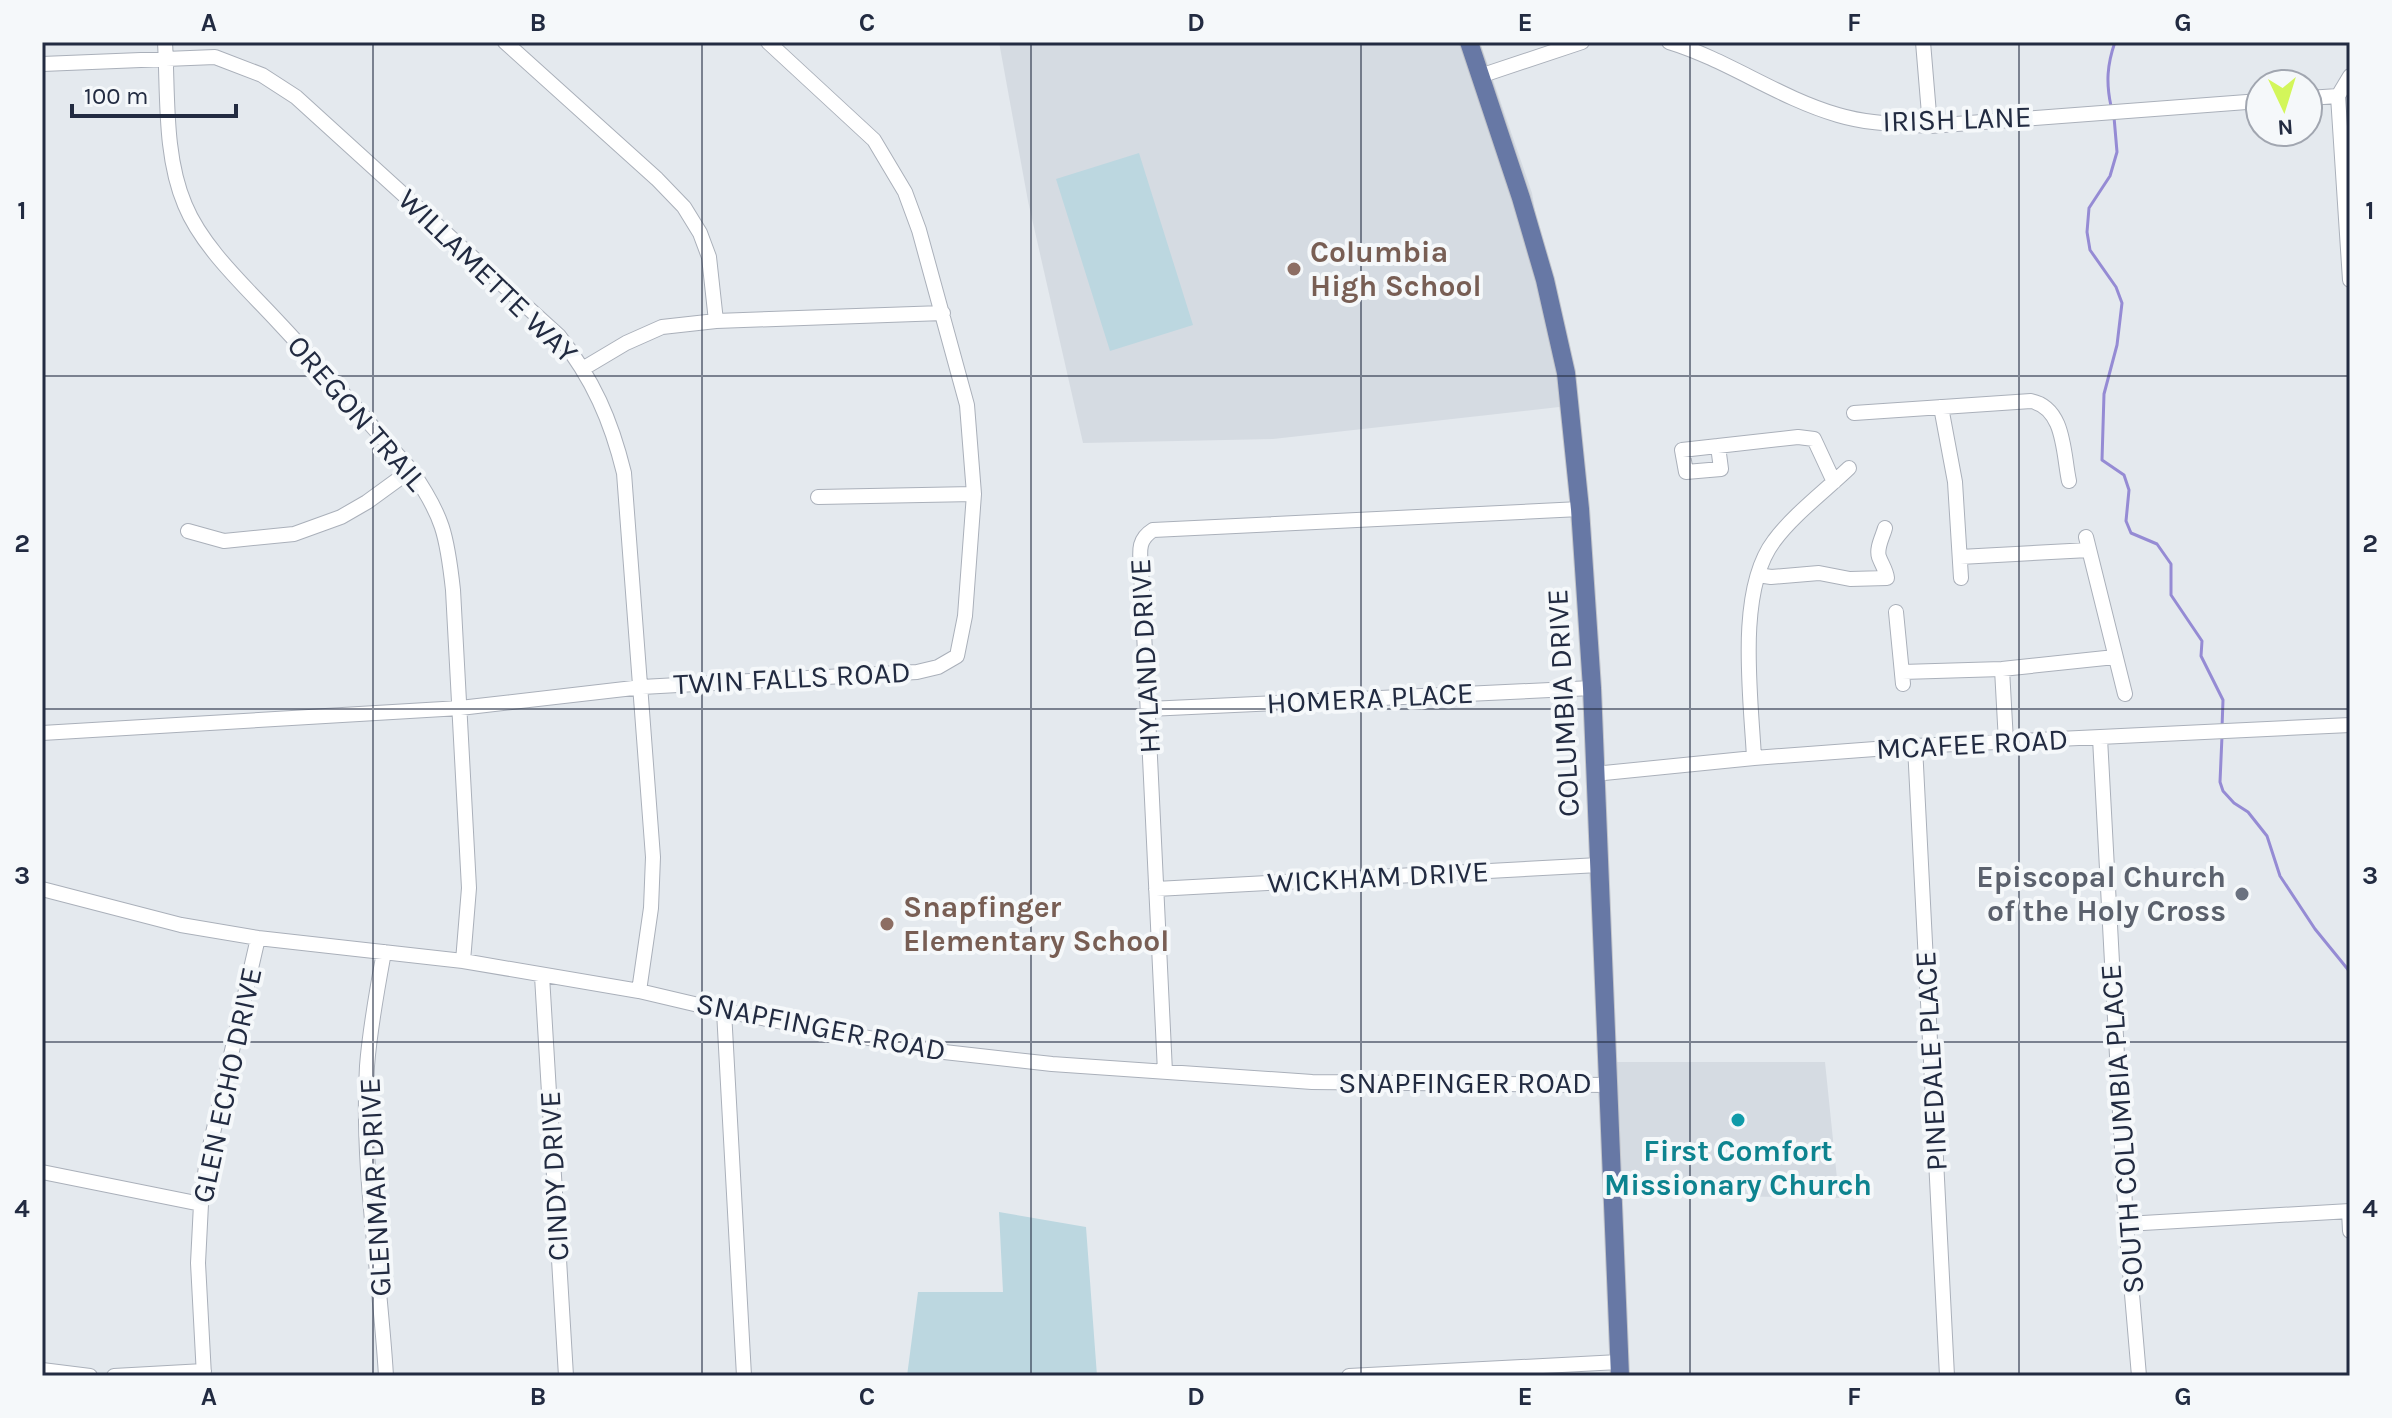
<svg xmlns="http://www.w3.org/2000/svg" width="2392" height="1418" viewBox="0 0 2392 1418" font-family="Karla,sans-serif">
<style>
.built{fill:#d5dbe2}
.green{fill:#bcd7e0}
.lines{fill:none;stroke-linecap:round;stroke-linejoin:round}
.stream{stroke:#958bd4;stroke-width:3}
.minor-casing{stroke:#aab0ba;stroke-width:16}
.major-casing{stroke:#c1c4ca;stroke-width:20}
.minor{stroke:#fff;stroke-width:14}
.major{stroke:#6778a5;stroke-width:18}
.grid{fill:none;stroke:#222b41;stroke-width:2;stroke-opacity:0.55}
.education-dot{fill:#8d6e63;stroke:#f5f8fa;stroke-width:3}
.worship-dot{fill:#6b7280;stroke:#f5f8fa;stroke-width:3}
.culture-dot{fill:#0f9aa8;stroke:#f5f8fa;stroke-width:3}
.labels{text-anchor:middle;stroke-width:8;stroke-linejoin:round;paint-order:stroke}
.street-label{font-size:30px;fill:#222b41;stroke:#f5f8fa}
.education-label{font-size:30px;font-weight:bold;fill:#785e54;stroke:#f5f8fa;text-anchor:start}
.worship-label{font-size:30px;font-weight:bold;fill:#5b616d;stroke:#f5f8fa;text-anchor:end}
.culture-label{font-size:30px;font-weight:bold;fill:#0d838f;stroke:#f5f8fa}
.neatline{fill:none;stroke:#222b41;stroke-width:3}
.grid-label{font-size:26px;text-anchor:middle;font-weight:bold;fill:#222b41}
</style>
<rect width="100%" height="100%" fill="#e4e9ee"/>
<path class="built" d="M999 42H1480L1532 193 1568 406 1273 439 1083 443 1028 201Z
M1608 1062H1825L1839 1198 1613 1194Z"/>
<path class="green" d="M1139 153 1193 325 1110 351 1056 179Z
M999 1212 1086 1227 1097 1376H907L918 1292H1003Z"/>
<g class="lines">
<path class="stream" d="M2111 106C2106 83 2107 65 2115 42
M2114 117 2117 152 2110 176 2089 208 2087 232 2090 250 2116 287 2122 303 2117 345 2104 394 2102 460 2124 475 2129 490 2126 521 2131 533 2157 544 2171 564V595L2202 641 2201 656 2223 700 2222 728
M2222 736 2220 782 2223 791 2234 803 2248 812 2267 836 2280 876 2315 929 2350 972"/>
<g class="minor-casing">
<path id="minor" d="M165 42C168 95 164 156 185 205 203 249 248 289 280 324 325 372 367 421 411 470 443 516 447 535 453 590L469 888 463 961
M505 42 657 179 684 207 700 233 709 257 716 321
M1669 42C1728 60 1779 98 1838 115 1868 124 1899 124 1930 126L2260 101
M1923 42 1930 126
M42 64 215 57 262 75 296 97 559 336C593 379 611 420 624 473L653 857 651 908 639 991
M1480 76 1582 42
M2350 76 2338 96 2350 280
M2308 98 2338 96
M584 368 626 343 662 327 716 321 943 313
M1941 407 1955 482 1961 578
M1854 413 2031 401C2065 408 2063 453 2069 481
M1718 446 1721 469 1686 472 1682 450 1798 437 1814 439 1834 482
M818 497 974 494
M188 531 224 541 294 534 341 517 367 502 411 470
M2086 537 2125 694
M1960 557 2089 550
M1758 575 1771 577 1819 573 1850 579 1887 578C1886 570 1882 565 1879 557 1876 548 1883 536 1885 528
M1896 612 1903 684
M2002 669 2006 742
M1902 672 2002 669 2115 657
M1148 709 1592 688
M42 733 460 708 642 687 917 672 938 667 957 656 965 616 974 494 967 405 919 230 905 192 874 140 768 42
M2100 738 2126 1224 2139 1376
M1915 746 1947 1376
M1754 758C1751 697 1736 591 1774 541 1792 516 1826 490 1849 468
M1594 774 1754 758 1915 746 2350 725
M42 889 181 925 258 938 463 961 639 991 724 1011 944 1052 1052 1064 1312 1082 1609 1085
M1156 889 1599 865
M384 952C377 990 370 1027 367 1066 361 1168 380 1274 386 1376
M542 976 566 1376
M724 1011 744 1376
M1165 1072 1141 569C1140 552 1137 540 1153 530L1580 509
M42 1172 201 1204
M2349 1211 2350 1231
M2126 1224 2350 1211
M42 1370 90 1376
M114 1376 204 1371
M204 1376 198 1263 201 1204 207 1159 258 938
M1349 1376 1619 1362"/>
</g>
<g class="major-casing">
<path id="major" d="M1469 42 1521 198 1545 280 1566 373 1580 509 1592 688 1620 1376"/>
</g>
<use href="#minor" class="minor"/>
<use href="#major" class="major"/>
</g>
<path class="grid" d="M373 42V1376M702 42V1376M1031 42V1376M1361 42V1376M1690 42V1376M2019 42V1376M42 376H2350M42 709H2350M42 1042H2350"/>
<g class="education-dot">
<circle cx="1294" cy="269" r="8"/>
<circle cx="887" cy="924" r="8"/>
</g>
<circle class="worship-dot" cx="2242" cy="894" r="8"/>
<circle class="culture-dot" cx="1738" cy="1120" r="8"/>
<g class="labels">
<g class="street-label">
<text transform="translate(1957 119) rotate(-2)" y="10">IRISH LANE</text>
<text transform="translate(488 276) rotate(44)" y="10">WILLAMETTE WAY</text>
<text transform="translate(357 413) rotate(49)" y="10">OREGON TRAIL</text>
<text transform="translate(1145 656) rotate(-93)" y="10">HYLAND DRIVE</text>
<text transform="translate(792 678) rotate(-3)" y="10">TWIN FALLS ROAD</text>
<text transform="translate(1370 698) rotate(-3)" y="10">HOMERA PLACE</text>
<text transform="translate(1563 703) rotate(-93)" y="10">COLUMBIA DRIVE</text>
<text transform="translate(1972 744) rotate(-3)" y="10">MCAFEE ROAD</text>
<text transform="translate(1378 877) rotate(-3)" y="10">WICKHAM DRIVE</text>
<text transform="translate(821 1027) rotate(11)" y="10">SNAPFINGER ROAD</text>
<text transform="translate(1931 1061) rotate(-93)" y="10">PINEDALE PLACE</text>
<text x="1465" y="1093">SNAPFINGER ROAD</text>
<text transform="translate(227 1085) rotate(-78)" y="10">GLEN ECHO DRIVE</text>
<text transform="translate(2122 1129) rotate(-94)" y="10">SOUTH COLUMBIA PLACE</text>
<text transform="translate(554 1176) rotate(-93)" y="10">CINDY DRIVE</text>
<text transform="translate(375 1187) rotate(-93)" y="10">GLENMAR DRIVE</text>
</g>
<g class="education-label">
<text x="1310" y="262">Columbia<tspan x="1310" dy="34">High School</tspan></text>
<text x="903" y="917">Snapfinger<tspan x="903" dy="34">Elementary School</tspan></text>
</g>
<g class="worship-label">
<text x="2226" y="887">Episcopal Church<tspan x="2226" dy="34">of the Holy Cross</tspan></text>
</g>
<g class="culture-label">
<text x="1738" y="1161">First Comfort<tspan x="1738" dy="34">Missionary Church</tspan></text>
</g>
</g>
<rect width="2392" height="1418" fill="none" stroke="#f5f8fa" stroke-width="88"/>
<g transform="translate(2284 108) rotate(176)"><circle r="38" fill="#f5f8fa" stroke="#a1a6b0" stroke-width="2"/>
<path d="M0-6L14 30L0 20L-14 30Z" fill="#d3f65a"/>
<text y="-12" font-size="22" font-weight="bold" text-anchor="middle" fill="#222b41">N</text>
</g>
<path d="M72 104v12h164v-12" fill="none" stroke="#222b41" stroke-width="4"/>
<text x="84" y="104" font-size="24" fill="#222b41" stroke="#f5f8fa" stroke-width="6" paint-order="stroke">100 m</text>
<rect x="44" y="44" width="2304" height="1330" class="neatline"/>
<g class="grid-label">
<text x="209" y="31">A</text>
<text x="538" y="31">B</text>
<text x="867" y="31">C</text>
<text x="1196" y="31">D</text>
<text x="1525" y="31">E</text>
<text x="1854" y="31">F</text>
<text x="2183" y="31">G</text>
<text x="22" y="219">1</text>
<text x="2370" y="219">1</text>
<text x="22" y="552">2</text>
<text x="2370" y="552">2</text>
<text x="22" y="884">3</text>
<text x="2370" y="884">3</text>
<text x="22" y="1217">4</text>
<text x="2370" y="1217">4</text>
<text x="209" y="1405">A</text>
<text x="538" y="1405">B</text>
<text x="867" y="1405">C</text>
<text x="1196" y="1405">D</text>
<text x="1525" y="1405">E</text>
<text x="1854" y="1405">F</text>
<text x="2183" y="1405">G</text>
</g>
</svg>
